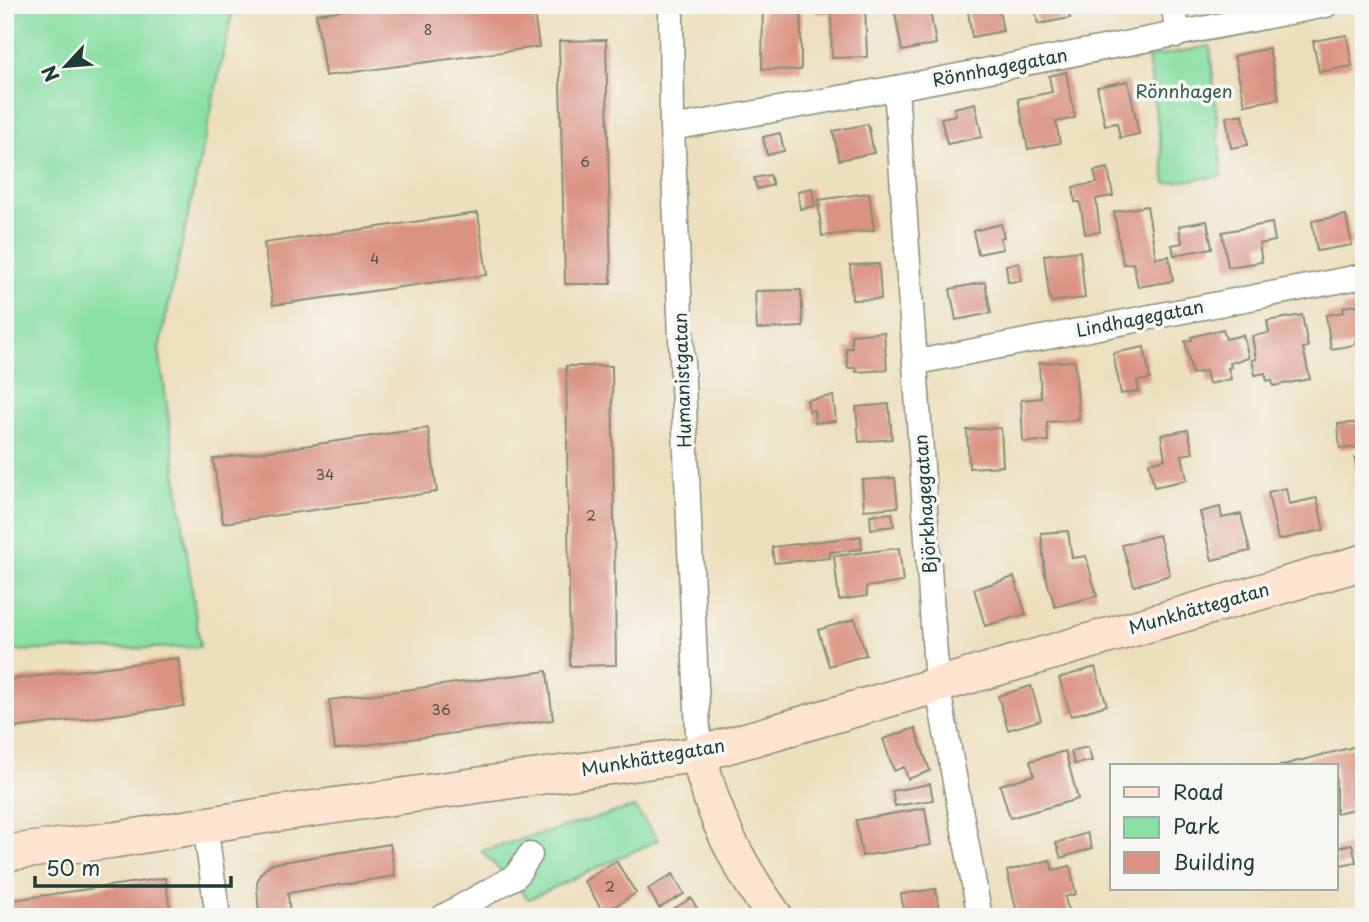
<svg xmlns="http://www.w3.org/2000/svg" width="1369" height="922" viewBox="0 0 1369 922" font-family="'Playpen Sans',sans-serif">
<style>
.green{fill:#8ae0a4;stroke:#548e6c;stroke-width:2}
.building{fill:#da9282}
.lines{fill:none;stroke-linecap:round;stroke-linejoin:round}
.street-casing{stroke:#868e78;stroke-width:27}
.secondary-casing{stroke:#868e78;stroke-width:38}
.street{stroke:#fff;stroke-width:24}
.secondary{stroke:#fde4d1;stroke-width:35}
.labels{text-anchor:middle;stroke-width:7;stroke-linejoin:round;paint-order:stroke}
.number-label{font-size:14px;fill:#4e5248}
.street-label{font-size:18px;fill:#1f3d34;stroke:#f6f6f2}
.park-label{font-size:18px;fill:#345e4a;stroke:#f6f6f2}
</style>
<rect width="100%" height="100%" fill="#f6f6f2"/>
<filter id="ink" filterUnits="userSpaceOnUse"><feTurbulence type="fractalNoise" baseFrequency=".0143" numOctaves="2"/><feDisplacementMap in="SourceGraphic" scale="14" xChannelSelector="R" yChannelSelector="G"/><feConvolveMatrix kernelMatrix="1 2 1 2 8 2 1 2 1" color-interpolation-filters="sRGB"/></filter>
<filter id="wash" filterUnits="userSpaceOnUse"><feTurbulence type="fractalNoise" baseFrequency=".00686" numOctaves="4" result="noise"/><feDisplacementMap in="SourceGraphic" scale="28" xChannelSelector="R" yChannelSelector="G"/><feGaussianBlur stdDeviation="1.57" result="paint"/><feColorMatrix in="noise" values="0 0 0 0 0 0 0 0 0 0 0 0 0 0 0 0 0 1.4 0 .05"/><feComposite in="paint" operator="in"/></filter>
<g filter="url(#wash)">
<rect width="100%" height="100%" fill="#eddfbd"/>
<path class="green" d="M5 5H234L159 349 200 647 5 651Z
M1210 46 1222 176 1166 183 1148 58Z
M634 807 658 840 529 899 481 851Z"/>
<g id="blocks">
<path class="building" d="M381 5H533L539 47 325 76 316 14Z
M763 5H796V13H801V70L762 69Z
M815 5H865L867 57 832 58 831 13 816 14Z
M909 5H929L936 44 902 51 894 8Z
M967 5H998L1003 31 972 37Z
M1034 5H1067L1070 18 1038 24Z
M1104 5H1137V6L1113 12 1112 7 1105 9Z
M1347 35 1352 66 1319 72 1313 41Z
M606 40 611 284H565L559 41Z
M1269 48 1279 99 1245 105 1234 56Z
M1066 72 1075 118 1056 122 1060 143 1028 149 1018 99 1052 92 1049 76Z
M1128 81 1139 134 1120 138 1117 123 1105 125 1097 87Z
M975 103 982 137 947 144 941 118 956 115 954 108Z
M1243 114 1248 145 1231 148 1226 117Z
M868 124 874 153 839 160 833 131Z
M780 133 784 151 767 155 763 137Z
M1108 168 1113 196 1096 199 1100 232 1085 234 1080 202H1075L1073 187 1097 183 1094 171Z
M770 175 773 185 757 189 754 178Z
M812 188 815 206 800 209 798 191Z
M869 193 874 230 822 236 818 200Z
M1147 206 1156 258 1169 256 1173 281 1138 287 1133 263 1123 264 1114 212Z
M478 213 487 275 273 305 264 243Z
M1346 215 1352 245 1317 251 1312 221Z
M1207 221 1212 248 1174 255 1172 245 1182 243 1179 226Z
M1272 223 1275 241 1259 244 1262 262 1228 267 1222 232Z
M1001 224 1004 237 1000 238 1003 249 978 254 973 231Z
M1080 251 1085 298 1050 302 1044 255Z
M1019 263 1021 281 1008 282 1006 265Z
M879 264 881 299 852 300 850 265Z
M985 282 991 313 956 320 950 289Z
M801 290 803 327 757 329 755 291Z
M1364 304V340L1355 341V345L1331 349 1326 315 1344 312 1343 307Z
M1302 315 1308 347 1303 348 1310 379 1273 386 1272 380 1267 381 1265 373 1255 375 1252 360 1256 359 1252 336 1269 333 1267 321Z
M1223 329 1226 339 1243 335 1249 358 1230 363 1231 367 1228 368 1231 379 1209 384 1206 371 1192 374 1185 341 1192 340 1191 337Z
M884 332 887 370 856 372V368H848L846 348H852L851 335Z
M1144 347 1150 379 1137 381 1139 391 1121 394 1113 353Z
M1075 361 1079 420 1047 422 1048 441 1023 442 1021 400 1041 398 1039 363Z
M566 366H612L616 665 570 666Z
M833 396 836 421 815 423 814 410 809 411 807 400Z
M889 404 892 439 859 442 856 407Z
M1364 422V436L1358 437 1359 447 1340 449 1338 424Z
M428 428 437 492 223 523 213 459Z
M1001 428 1003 466 969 468 967 430Z
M1188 430 1193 453 1182 455 1187 480 1154 487 1149 463 1165 459 1161 435Z
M1364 457V504L1361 505 1355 458Z
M895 478 898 507 864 510 862 480Z
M1286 488 1289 504 1317 498 1324 530 1278 540 1268 492Z
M1220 507 1222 518 1241 514 1250 551 1212 560 1200 512Z
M892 513 894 526 871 529 870 515Z
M1068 531 1072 558 1086 556 1097 596 1055 607 1045 574 1041 533Z
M1159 535 1170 575 1134 586 1122 545Z
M861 536 862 549 830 552V558L774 563 772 547Z
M899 548 903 582 866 587 867 596 839 600 834 556Z
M1014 577 1026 614 985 626 974 589Z
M855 619 866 655 829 666 818 630Z
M178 658 184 706 5 729V680Z
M1095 667 1107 705 1071 716 1059 678Z
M547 671 553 720 335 749 329 700Z
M1031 686 1041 720 1008 730 998 696Z
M915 728 930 771 908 779 904 767 894 771 883 739Z
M1357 746 1364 775V807L1336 813V766H1279Z
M1088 747 1092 761 1074 764 1071 751Z
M1065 751 1078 799 1010 818 1000 785 1034 775 1030 761Z
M930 784 933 800 895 806 892 791Z
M925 808 931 845 862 856 856 820Z
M1087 833 1092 848 1061 858 1056 843Z
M390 844 395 876 288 893 290 917H259L257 883 260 874 271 864Z
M1352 844 1356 862 1336 866V848Z
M1050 860 1053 870 1070 866 1076 894 1065 897 1069 914 1056 917H1018L1007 871Z
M616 861 636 893 604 913 584 881Z
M673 874 684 894 659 908 648 889Z
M165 878 170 909 130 915 131 917H5V901Z
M936 889 940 917H905L901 894Z
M691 898 702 917H669L667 913Z"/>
</g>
</g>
<g filter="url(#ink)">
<use href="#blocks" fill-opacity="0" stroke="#868e78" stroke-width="2"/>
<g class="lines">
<g class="street-casing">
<path id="street" d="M671 5 672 128 699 754
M1174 5 1177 35
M896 88 937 684 980 917
M672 128 896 88 1326 5
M917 362 1364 276
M205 825 218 917
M443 917 516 876 530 855"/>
</g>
<g class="secondary-casing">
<path id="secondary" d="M699 754C712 816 738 865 775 917
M5 853 114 840 261 816 699 754 1364 562"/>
</g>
<use href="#street" class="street"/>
<use href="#secondary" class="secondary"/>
</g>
</g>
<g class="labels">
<g class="number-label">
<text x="428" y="35">8</text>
<text x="585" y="167">6</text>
<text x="375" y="264">4</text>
<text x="325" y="480">34</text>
<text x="591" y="521">2</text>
<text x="441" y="715">36</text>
<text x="610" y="892">2</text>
</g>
<g class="street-label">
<text transform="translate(1000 68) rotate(-11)" y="6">Rönnhagegatan</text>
<text transform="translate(1140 319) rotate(-11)" y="6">Lindhagegatan</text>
<text transform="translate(683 380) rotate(-92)" y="6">Humanistgatan</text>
<text transform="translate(926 504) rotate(-94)" y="6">Björkhagegatan</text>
<text transform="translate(1199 609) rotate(-16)" y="6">Munkhättegatan</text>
<text transform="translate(653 758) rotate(-10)" y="6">Munkhättegatan</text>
</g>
<g class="park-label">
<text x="1184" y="98">Rönnhagen</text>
</g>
</g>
<rect width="1369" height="922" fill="none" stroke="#f6f6f2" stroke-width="28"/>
<rect x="1110" y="764" width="228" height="126" fill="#f6f6f2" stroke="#a0aca6" stroke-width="2"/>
<rect x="1124" y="787" width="35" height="10" fill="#fde4d1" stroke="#a0aca6" stroke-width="2"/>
<text x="1173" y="800" font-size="21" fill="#1f3d34">Road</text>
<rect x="1124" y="817" width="35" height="21" fill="#8ae0a4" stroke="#a0aca6" stroke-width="2"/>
<text x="1173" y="834" font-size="21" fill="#1f3d34">Park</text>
<rect x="1124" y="852" width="35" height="21" fill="#da9282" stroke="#a0aca6" stroke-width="2"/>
<text x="1173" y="870" font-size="21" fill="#1f3d34">Building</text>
<g transform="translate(66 66) rotate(244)" stroke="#f6f6f2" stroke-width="5" paint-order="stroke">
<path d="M0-5L12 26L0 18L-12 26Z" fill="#1f3d34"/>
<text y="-10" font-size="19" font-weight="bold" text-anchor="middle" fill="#1f3d34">N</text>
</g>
<path d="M35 876v10h196v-10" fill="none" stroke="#1f3d34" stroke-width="3.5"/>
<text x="46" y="876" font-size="21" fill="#1f3d34" stroke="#f6f6f2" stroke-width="5" paint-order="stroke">50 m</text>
</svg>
